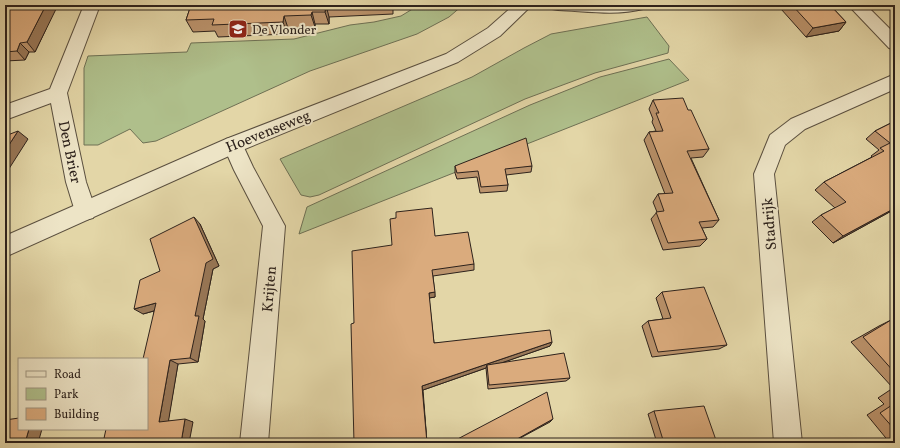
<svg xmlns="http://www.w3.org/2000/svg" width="900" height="448" viewBox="0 0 900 448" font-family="Vollkorn,serif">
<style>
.green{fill:#afbf8b;stroke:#6e7054}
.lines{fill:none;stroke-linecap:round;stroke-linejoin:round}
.minor-casing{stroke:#5a4f3f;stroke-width:2}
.tertiary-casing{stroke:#5a4f3f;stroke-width:2}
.minor{fill:#ede4c6;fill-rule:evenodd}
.tertiary{fill:#ede4c6;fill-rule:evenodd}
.wall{fill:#bb936c;stroke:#2d221c}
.shaded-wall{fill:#997858;stroke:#2d221c}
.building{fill:#daab7d;stroke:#2d221c}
.labels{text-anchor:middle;stroke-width:4;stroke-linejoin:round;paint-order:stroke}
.far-poi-label{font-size:13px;fill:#2d221c;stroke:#ede4c6;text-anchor:start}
.street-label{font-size:15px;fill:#2d221c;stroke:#ede4c6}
</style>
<rect width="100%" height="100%" fill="#e3d6a7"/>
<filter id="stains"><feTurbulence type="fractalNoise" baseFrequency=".005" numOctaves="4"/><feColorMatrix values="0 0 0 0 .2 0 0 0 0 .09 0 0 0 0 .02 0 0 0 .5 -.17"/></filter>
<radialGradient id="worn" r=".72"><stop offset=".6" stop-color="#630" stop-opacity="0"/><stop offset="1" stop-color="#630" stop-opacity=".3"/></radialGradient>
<path class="green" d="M419 5H463L449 17 417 34 310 71 156 141 143 143 130 129 98 145H84V68L88 56 187 52 191 43 294 39 350 25 374 22 401 16Z
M647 17 669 46 668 53 595 73 525 99 319 195 310 197 301 195 280 159 472 77 524 48 551 34Z
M669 59 689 80 299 234 307 207 530 105 600 77Z"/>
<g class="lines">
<g class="minor-casing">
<path id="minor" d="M84 5H100L67 93 86 182 96 211 93 218 85 220 77 218 66 182 51 103 5 120V105L50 89Z
M550 5H645L643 9C616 16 585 11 558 10L552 9Z
M848 5H866L895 34V50L889 48Z
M895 74V89L805 129 785 145 774 174 802 443H774L754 174 770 135 791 119Z
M233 137 240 139 253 167 285 226 268 443H240L263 226 234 170 223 145 226 139Z"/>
</g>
<g class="tertiary-casing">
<path id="tertiary" d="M514 5H532L500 36 458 62 240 151 5 257V236L226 139 446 54 488 28Z"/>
</g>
<use href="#minor" class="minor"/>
<use href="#tertiary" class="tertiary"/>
</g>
<path class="wall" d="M5 5 46 29 35 52H29L25 60 5 61Z
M191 5H393V14L329 17V24H315V27L288 28 287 34 218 37 215 31 193 32 186 20Z
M783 5H830L846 22 839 31 806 37 781 9Z
M653 100 688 110 709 149 703 157 691 158 719 220 713 227 702 228 707 239 700 246 663 250 651 219 657 212 653 202 658 194H665L644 140 649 132 656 131 652 122 653 119 649 109Z
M895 121V209L833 243 812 222 821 215 835 208 815 190 824 182 872 157 871 156 879 150 866 139 875 131Z
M455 166H532L531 172 506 175 508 185 507 191 480 193 477 177 457 179 455 173Z
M200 224 219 266 213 269 203 319 205 321 198 362 178 364 168 421 193 422 147 429 154 311 143 314 160 271Z
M392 245 474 264V270L433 276 435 297 429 298 434 343 552 342 550 346 504 362 570 378 566 381 488 389 486 368 423 390 354 323Z
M662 292 727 345 719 349 652 357 642 326 648 321 663 319 656 298Z
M891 320 895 325V442L890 443 867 415 884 404 878 398 893 388 851 342 879 326Z
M654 411 717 443H657L648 414Z"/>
<path class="shaded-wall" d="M46 5H58L35 52 27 42Z
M326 5 329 17V24L325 12Z
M312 12 315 24V27L311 15Z
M284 16 288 28 287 34 283 22Z
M846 22 839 31 806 37 813 28Z
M20 43 29 52 25 60 17 51Z
M18 131 28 139 5 175V151Z
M895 208V209L833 243 843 236Z
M194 217 200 224 219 266 213 269 203 319 205 321 198 362 190 358 195 316Z
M435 292V297L429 298V293Z
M156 303 164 308 143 314 134 309Z
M552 342 550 346 487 368V365L486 368 423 390 427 443 422 386Z
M170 360 178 364 168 424 159 422Z
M185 419 193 422 189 443H181Z
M553 419 550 422 511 443H510Z
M29 429H42L38 443H25Z"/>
<path class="building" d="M5 5H46L27 42 20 43 17 51 5 52Z
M191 5H326L325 12H312L311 15 284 16 283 22 212 25 214 19 186 20Z
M792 5H830L846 22 813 28Z
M683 98 688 110H691L709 149 687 151 719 220 699 222 707 239 668 243 656 212 664 211 658 194 673 193 649 132 663 131 656 113H659L653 100Z
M895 121V208L843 236 821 215 846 202 824 182 884 151 880 148 890 143 875 131Z
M18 131 5 151V136Z
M526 138 532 166 505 169 508 185 481 187 478 171 457 173 455 166Z
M432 208 435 236 468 232 474 264 432 270 435 292 429 293 434 343 550 330 552 342 422 386 427 443H354L351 324 354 323 352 251 392 245 390 219 396 218V212Z
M194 217 213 259 206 263 195 316H199L190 358 170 360 159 422 185 419 181 443H103L106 429H147V359H143L156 303 134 309 140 280 160 271 150 239Z
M704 287 727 345 658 352 648 321 671 318 662 292Z
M891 320 895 325V373L863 337Z
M564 353 570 378 489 385 487 365Z
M547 392 553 419 510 443H450Z
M895 392V398L891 394Z
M895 403V430L880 413Z
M704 406 717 443H664L654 411Z
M19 418V429H29L25 443H5V420Z"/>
<defs>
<g id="school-square" transform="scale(1)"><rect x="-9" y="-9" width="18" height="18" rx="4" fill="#8f2418" stroke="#ede4c6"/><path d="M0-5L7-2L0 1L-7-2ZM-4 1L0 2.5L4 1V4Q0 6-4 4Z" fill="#fff"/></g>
</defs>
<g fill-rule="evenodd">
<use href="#school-square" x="238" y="29"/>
</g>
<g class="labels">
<g class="far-poi-label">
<text x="252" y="34">De Vlonder</text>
</g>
<g class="street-label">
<text transform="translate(268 131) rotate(-22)" y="5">Hoevenseweg</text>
<text transform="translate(70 152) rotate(78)" y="5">Den Brier</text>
<text transform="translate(769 224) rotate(-95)" y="5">Stadrijk</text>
<text transform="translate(269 289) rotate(-85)" y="5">Krijten</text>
</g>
</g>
<rect width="900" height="448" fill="none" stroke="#e3d6a7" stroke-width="20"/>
<rect x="6" y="6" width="888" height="436" fill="none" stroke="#2d221c" stroke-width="2"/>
<rect x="10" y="10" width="880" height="428" fill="none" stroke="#2d221c"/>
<rect x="18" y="358" width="130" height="72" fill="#ede4c6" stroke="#a09682"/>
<rect x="26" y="371" width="20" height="6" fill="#ede4c6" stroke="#a09682"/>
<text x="54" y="378" font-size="12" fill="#2d221c">Road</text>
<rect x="26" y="388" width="20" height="12" fill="#afbf8b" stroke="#a09682"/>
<text x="54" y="398" font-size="12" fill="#2d221c">Park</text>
<rect x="26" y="408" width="20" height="12" fill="#daab7d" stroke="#a09682"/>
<text x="54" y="418" font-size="12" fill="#2d221c">Building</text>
<rect width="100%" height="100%" filter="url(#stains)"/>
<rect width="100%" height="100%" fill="url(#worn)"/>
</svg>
